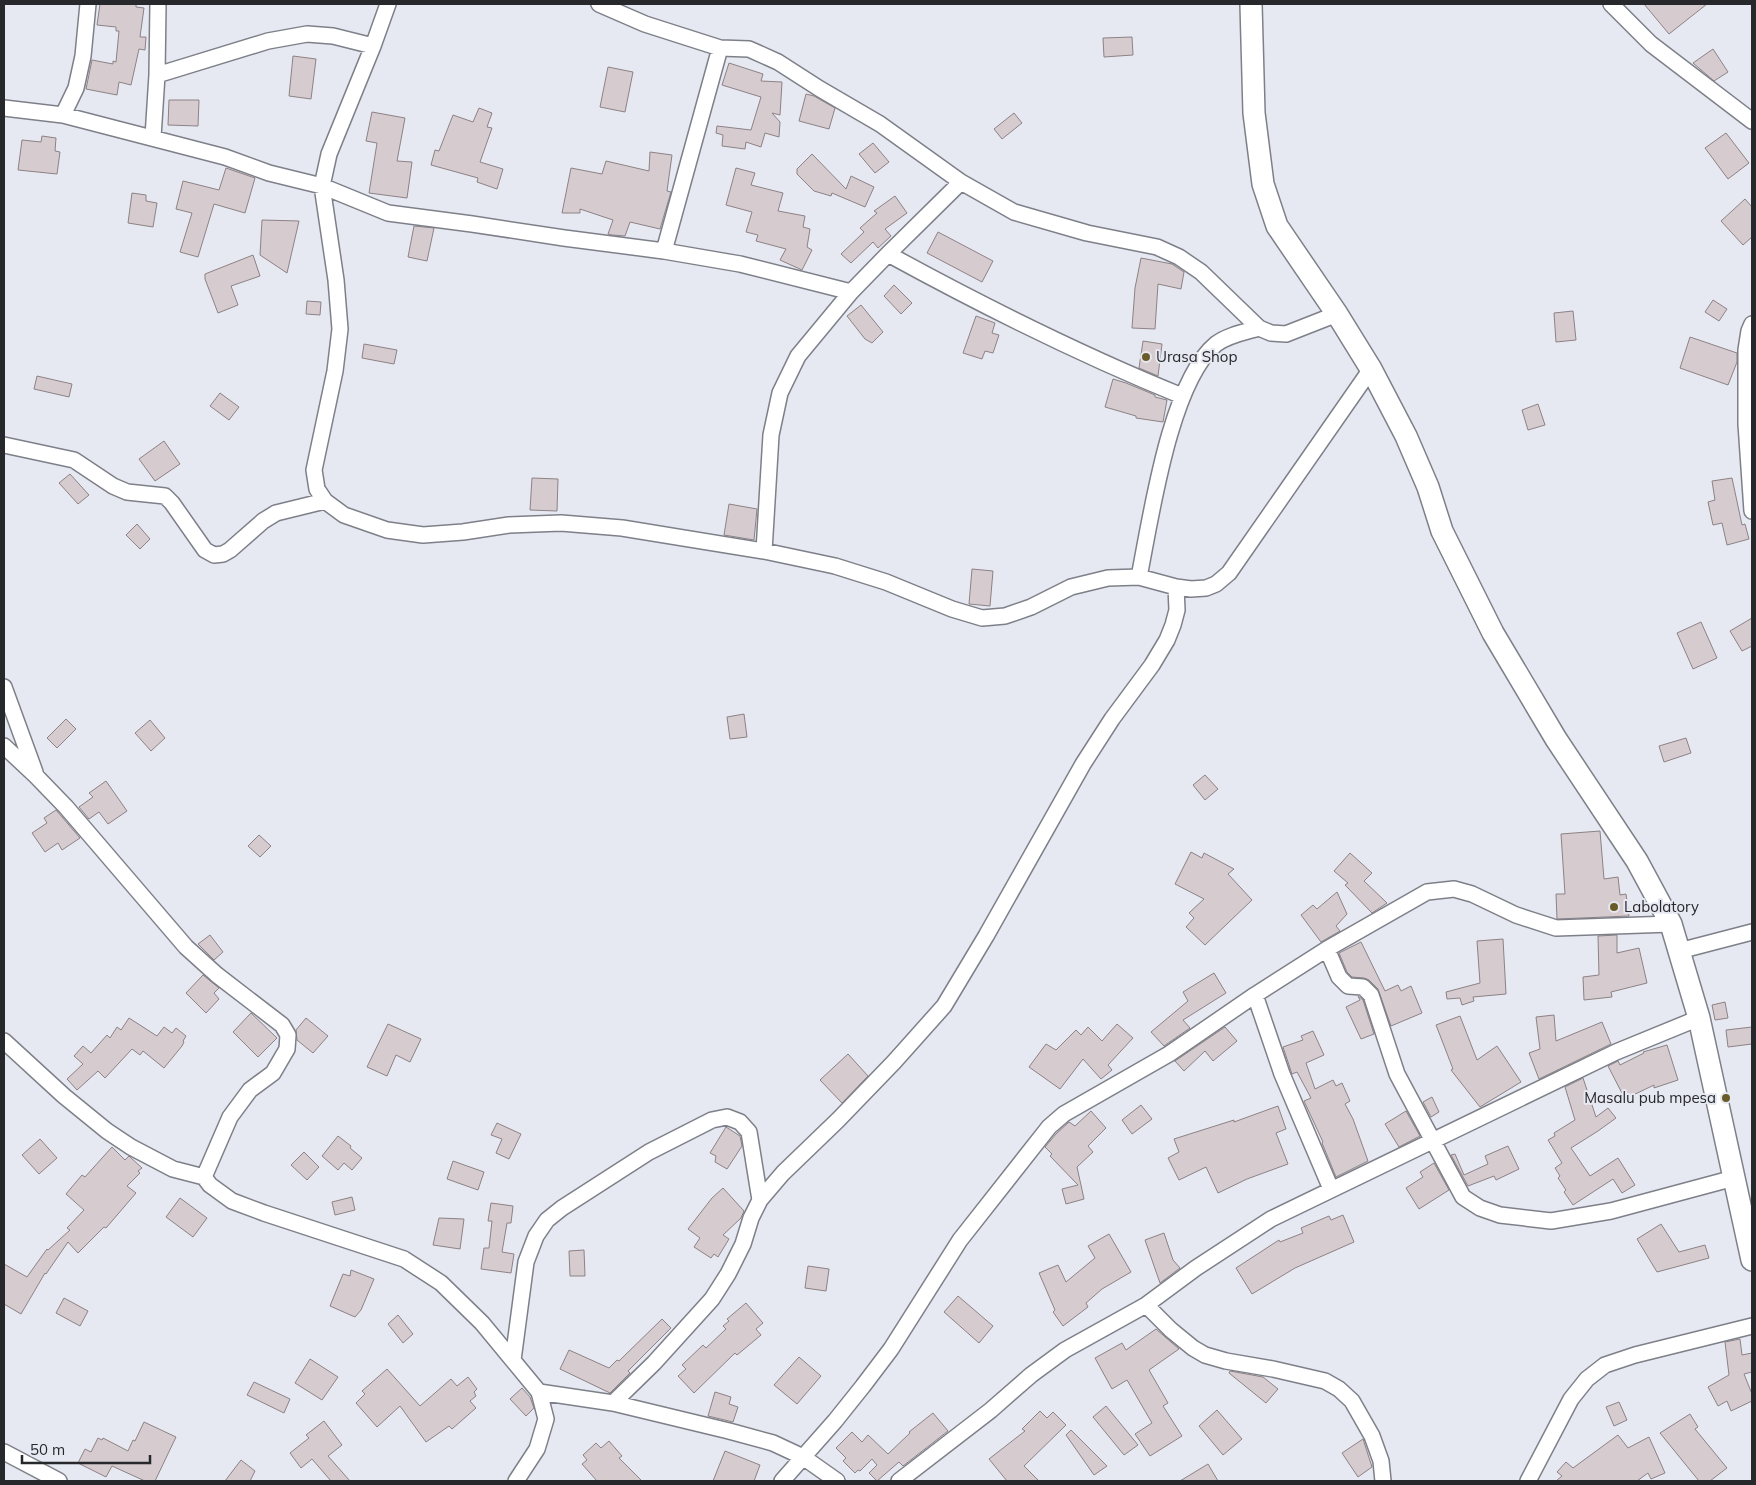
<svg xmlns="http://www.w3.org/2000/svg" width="1756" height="1485" viewBox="0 0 1756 1485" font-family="Mulish,sans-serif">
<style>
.building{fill:#d6cbce;stroke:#8d8285}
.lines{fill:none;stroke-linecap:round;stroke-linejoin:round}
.street-casing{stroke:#7e8089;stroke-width:18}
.secondary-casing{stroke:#7e8089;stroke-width:24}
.street{stroke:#fff;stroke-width:15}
.secondary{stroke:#fff;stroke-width:21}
.poi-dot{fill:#6a5c29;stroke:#e6e8f2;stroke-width:2}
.labels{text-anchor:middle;stroke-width:4;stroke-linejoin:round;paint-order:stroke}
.poi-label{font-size:15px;fill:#27282b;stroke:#e6e8f2;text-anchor:start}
</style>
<rect width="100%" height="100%" fill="#e6e8f2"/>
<path class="building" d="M100 4H136V7L144 8 140 37H146L145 50 139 49 131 85 119 82 117 95 86 89 92 60 113 64V61L116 62 119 31H116V27L97 25Z
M1644 4H1707L1669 34Z
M1132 37 1133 55 1104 57 1103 38Z
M1713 49 1728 72 1714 81 1693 63Z
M293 56 316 59 311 99 289 96Z
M729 63 763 74 761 81 782 82 780 115 772 113 780 122 779 137 765 133 761 147 746 142 745 149 722 146 723 135 716 133 717 126 751 130 761 97 722 85Z
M608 67 633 72 625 112 600 107Z
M806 94 814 96 835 108 829 129 799 121Z
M169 100H199L198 126 168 125Z
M479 108 492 113 487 127 492 128 480 162 503 169 497 189 477 182 478 178 431 165 435 150 439 151 453 115 473 122Z
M372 112 405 118 397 161 412 162 407 198 369 193 377 143 366 141Z
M1014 113 1022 123 1002 139 994 129Z
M1726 133 1749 163 1728 179 1705 148Z
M42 136 56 138 55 151 60 152 57 174 18 170 22 140 41 142Z
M873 143 889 162 875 173 859 154Z
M650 152 672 155 667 191 671 192 660 229 630 222 625 236 612 235 608 234 613 220 580 209V213H562L571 168 602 174 606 161 649 171Z
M812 154 846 189 851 176 874 187 865 207 832 193 831 196 814 191 797 174V169Z
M226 168 255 178 245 213 214 204 198 257 180 252 192 213 176 209 183 181 219 190Z
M736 168 755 173 751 185 783 193 778 211 805 216 803 227 810 229 807 247 812 250 802 270 780 260 786 249 756 241 758 235 746 232 752 212 726 205Z
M132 193 146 195V201L157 203 153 227 128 223Z
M895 196 907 213 885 229 891 236 878 248 873 242 851 263 841 254 864 232 860 228 877 213 874 211Z
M1745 199 1752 207V237L1743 245 1721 221Z
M262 220 299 221 287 273 260 255Z
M414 226 434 228 427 261 408 257Z
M938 232 993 261 982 282 927 253Z
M253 255 260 276 231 286 238 305 218 313 205 279V274Z
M1141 258 1172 264 1184 272 1181 289 1158 284 1155 329 1132 328 1135 288Z
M894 285 912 303 901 314 884 296Z
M1713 300 1727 309 1719 321 1705 312Z
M307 301 321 302 320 315 306 314Z
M861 305 883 332 872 343 865 339 847 316Z
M1573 311 1576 340 1556 342 1554 313Z
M976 316 995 323 992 333 999 335 993 353 985 351 982 359 963 353Z
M1690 337 1737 353V362L1728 385 1680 368Z
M1143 341 1162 344 1158 376 1139 368Z
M364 344 397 350 394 364 362 358Z
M37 376 72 384 69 397 34 389Z
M1113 379 1126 383 1155 395V397L1167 400 1163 422 1136 418V416L1105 407Z
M220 393 239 407 229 420 210 406Z
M1538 404 1545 425 1528 430 1522 410Z
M164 441 180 464 155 481 139 459Z
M70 474 89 495 78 504 59 483Z
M532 478 558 479 557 511 530 510Z
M1732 478 1742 525 1745 524 1749 539 1727 545 1722 523 1713 525 1708 502 1715 500 1712 481Z
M729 504 757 509 754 540 724 535Z
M137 524 150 539 140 549 126 535Z
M972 569 993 571 990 606 969 604Z
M1752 618V646L1742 651 1730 631Z
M1701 622 1717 658 1693 669 1677 633Z
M744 714 747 737 730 739 727 717Z
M66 719 76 729 57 748 47 738Z
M150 720 165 738 151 751 135 733Z
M1686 738 1691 753 1664 762 1659 746Z
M1205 775 1218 789 1205 800 1193 785Z
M106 781 127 811 108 824 99 812 89 819 79 807 93 797 89 793Z
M56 810 80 838 62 850 58 843 45 852 32 833 47 823 44 818Z
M1600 831 1604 879 1618 877 1620 895 1626 894 1629 916 1557 919 1556 894H1565L1561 834Z
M259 835 271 846 260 857 248 846Z
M1191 852 1202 858 1204 853 1234 869 1228 874 1252 900 1205 945 1186 927 1194 918 1189 913 1204 899 1175 884Z
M1350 853 1372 873 1364 881 1387 903 1372 913 1345 885 1348 883 1334 871Z
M1337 892 1347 914 1336 926 1340 931 1321 942 1301 915 1313 905 1317 909Z
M210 935 223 952 214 960 198 944Z
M1617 935V953L1639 948 1647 983 1611 992 1612 997 1584 1000 1583 977 1599 975 1598 936Z
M1503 939 1506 994 1473 997 1474 1001 1462 1005 1460 998 1447 999 1446 992 1480 983 1477 941Z
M1361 942 1385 991 1398 985 1401 991 1411 986 1422 1013 1391 1026 1378 989 1369 980 1364 978 1352 977 1347 972 1339 953Z
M1214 973 1226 993 1183 1020 1190 1028 1164 1046 1151 1032 1188 1001 1183 992Z
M203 975 219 988 214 993 219 999 206 1013 186 993Z
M1358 996 1363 1000 1374 1034 1361 1039 1346 1007 1360 1000Z
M1725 1002 1728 1018 1715 1020 1712 1005Z
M251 1013 277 1038 258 1057 233 1032Z
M1554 1015 1556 1041 1602 1022 1611 1044 1539 1079 1529 1053 1540 1049 1536 1017Z
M1460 1016 1477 1060 1497 1046 1521 1082 1480 1107 1451 1070 1453 1069 1436 1025Z
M129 1018 157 1036 164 1027 172 1033 176 1028 186 1036 183 1041 184 1042 182 1046 164 1068 143 1051 140 1055 132 1049 105 1078 98 1071 77 1090 67 1079 83 1064 74 1056 83 1046 91 1053 107 1035 110 1038 117 1027 121 1030Z
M306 1018 328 1036 313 1053 297 1040 296 1030Z
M388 1024 421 1039 410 1062 396 1055 387 1076 367 1067Z
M1117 1024 1133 1038 1108 1065 1112 1070 1101 1079 1083 1059 1060 1089 1029 1067 1046 1044 1056 1050 1076 1030 1081 1035 1088 1027 1102 1041Z
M1225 1027 1237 1041 1213 1061 1205 1051 1184 1071 1175 1061Z
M1752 1027V1044L1728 1047 1726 1030Z
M1313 1031 1324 1055 1306 1063 1315 1089 1333 1080 1336 1086 1342 1083 1350 1101 1345 1104 1353 1119 1368 1161 1336 1177 1322 1143 1323 1142 1304 1101 1311 1098 1297 1072 1292 1074 1283 1047 1303 1040 1301 1036Z
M1667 1045 1678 1080 1654 1088V1085L1625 1099 1608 1066 1618 1061 1620 1065 1644 1053 1643 1052Z
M848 1054 868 1076 842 1103 820 1080Z
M1583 1078 1596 1117 1608 1108 1616 1118 1598 1131 1571 1148 1590 1176 1618 1158 1635 1185 1622 1193 1613 1179 1573 1205 1564 1192 1566 1190 1558 1178 1560 1176 1555 1168 1562 1163 1548 1140 1555 1136 1554 1133 1575 1120 1565 1087Z
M1432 1097 1439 1112 1431 1117 1423 1102Z
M1141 1105 1152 1119 1132 1134 1122 1120Z
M1278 1106 1286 1129 1276 1133 1288 1164 1247 1179 1218 1193 1206 1167 1179 1180 1168 1158 1179 1152 1174 1139 1234 1120V1122Z
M1091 1111 1106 1128 1088 1146 1093 1152 1077 1167 1084 1199 1066 1204 1062 1189 1078 1185 1050 1156 1052 1154 1045 1147 1056 1134 1069 1122 1075 1126Z
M1406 1111 1420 1136 1399 1147 1385 1124Z
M497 1123 521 1134 509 1159 496 1153 502 1139 491 1135Z
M726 1127 740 1136 742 1146 727 1169 715 1162 716 1156 710 1153Z
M338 1136 351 1146 350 1148 362 1158 352 1170 344 1163 338 1170 322 1156Z
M40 1139 57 1158 39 1174 22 1155Z
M1508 1146 1519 1169 1496 1180 1494 1176 1468 1186 1451 1155 1455 1154 1464 1175 1488 1164 1485 1156Z
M112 1147 125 1160 129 1156 142 1168 138 1171 140 1173 127 1186 136 1193 106 1228 104 1227 78 1253 68 1242 46 1274 45 1273 21 1314 4 1304V1264L27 1277 47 1249 48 1250 70 1230 67 1228 84 1210 66 1194 82 1175 85 1177Z
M304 1152 319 1167 307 1180 291 1165Z
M453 1161 484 1172 478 1190 447 1179Z
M1434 1163 1449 1190 1419 1209 1406 1188 1423 1177 1420 1172Z
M723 1188 744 1211 741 1218 723 1235 729 1239 718 1257 714 1254 711 1258 694 1247 700 1238 688 1229 712 1198Z
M352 1197 355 1210 335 1215 332 1202Z
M180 1198 207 1218 193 1237 166 1217Z
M491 1203 513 1206 511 1223H507L502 1252 514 1254 511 1273 481 1269 484 1248H489L492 1221H488Z
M1343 1215 1354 1242 1295 1268 1252 1294 1236 1268 1279 1240 1280 1242 1303 1233 1301 1228 1329 1216 1331 1220Z
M439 1218 464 1219 460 1249 433 1245Z
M1661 1224 1679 1252 1705 1245 1709 1258 1657 1272 1637 1239Z
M1164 1233 1173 1260 1180 1268 1160 1283 1145 1240Z
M1109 1234 1131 1272 1102 1289 1086 1303 1088 1307 1063 1326 1053 1312 1055 1310 1039 1273 1058 1265 1066 1282 1095 1258 1088 1246Z
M584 1250 585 1276H570L569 1251Z
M808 1266 829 1269 826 1291 805 1288Z
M351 1270 374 1279 361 1310 355 1317 330 1306 343 1274 350 1276Z
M958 1296 993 1326 979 1343 944 1312Z
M64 1298 88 1311 80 1326 56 1313Z
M746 1303 763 1323 756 1329 761 1335 737 1355 735 1353 694 1393 678 1376 686 1369 682 1365 703 1345 706 1348 726 1329 723 1326 729 1321 727 1319Z
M398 1315 413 1334 403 1343 388 1324Z
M662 1319 671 1328 628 1371 630 1373 610 1393 560 1369 569 1350 609 1368 617 1360 619 1361Z
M1156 1329 1179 1349 1149 1370 1168 1403 1163 1406 1182 1436 1150 1456 1135 1434 1152 1423 1127 1380 1112 1389 1095 1358 1122 1343 1126 1350Z
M1740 1339 1742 1355 1752 1353V1372L1744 1374 1752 1394V1401L1731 1411 1727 1401 1718 1406 1708 1387 1729 1375 1725 1342Z
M799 1357 821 1376 797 1404 774 1385Z
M310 1359 338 1377 322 1400 295 1383Z
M387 1369 420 1406 451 1379 457 1386 468 1377 477 1389 474 1392 476 1396 470 1401 476 1408 452 1429 449 1426 426 1442 400 1406 377 1427 356 1403 365 1394 362 1391Z
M1230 1371 1263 1377 1278 1389 1266 1403 1229 1373Z
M254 1382 290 1399 284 1413 247 1395Z
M522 1388 530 1397 534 1408 526 1416 510 1399Z
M715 1392 731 1397 729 1404 738 1407 733 1422 708 1416Z
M1619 1402 1627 1420 1614 1426 1606 1407Z
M1106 1406 1138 1445 1124 1455 1093 1417Z
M1217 1410 1242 1439 1223 1455 1199 1426Z
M1040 1411 1047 1418 1053 1412 1066 1425 1024 1466 1039 1481H1007L989 1459 1025 1431 1022 1429Z
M933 1413 948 1431 903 1466 899 1462 877 1481 869 1473 877 1465 872 1459 860 1471 858 1470 855 1473 843 1461 846 1458 836 1448 852 1432 862 1442 868 1435 888 1454 910 1433 909 1432Z
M1690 1414 1698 1427 1695 1429 1727 1468 1710 1481H1699L1660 1433Z
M324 1421 342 1445 328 1456 350 1481H331L312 1459 301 1468 290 1453 309 1438 306 1435Z
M144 1422 176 1437 155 1481H145L112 1466 106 1477 78 1463 85 1449 91 1452 98 1438 102 1440 103 1438 128 1451 133 1440 135 1441Z
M1071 1430 1107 1466 1094 1475 1066 1435Z
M1618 1435 1628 1448 1649 1437 1665 1473 1651 1479 1648 1473 1637 1481H1556L1562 1476 1557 1472 1566 1462 1573 1468Z
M1363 1439 1372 1467 1358 1477 1342 1453Z
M609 1441 622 1456 619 1458 642 1481H597L582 1464 587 1460 583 1455 596 1443 601 1448Z
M725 1451 760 1465 754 1481H713Z
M241 1460 255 1471 250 1481H225Z
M1208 1464 1218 1481H1180Z"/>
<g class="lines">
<g class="street-casing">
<path id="street" d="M388 4 373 46 329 154 322 186 336 280 340 329 335 371 314 470 317 489 325 501 344 515 387 530 423 535 463 532 509 525 561 523 622 528 764 551 835 566 886 582 952 609 982 618 1005 616 1031 607 1071 587 1108 578 1139 577 1176 587 1191 589 1206 588 1216 584 1229 573 1371 369
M599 4 645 24 720 48 749 49 778 62 820 89 880 124 961 182 1014 212 1087 233 1157 247 1179 257 1201 272 1259 328 1271 333 1286 334 1337 314
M1611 4 1651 44 1752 121
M157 75 268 41 307 34 333 36 373 46
M4 108 63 115 225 157 269 173 322 186 388 213 472 224 564 238 664 251 740 264 851 292
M63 115 76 88 83 56 88 4
M153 137 157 75 158 4
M664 251 720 48
M888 254C983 306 1081 355 1182 396
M1752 324 1749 331 1746 350V424L1752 511
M4 445 74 460 113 486 127 492 165 496 172 503 205 550 214 555 223 554 230 550 263 521 276 513 325 501
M764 551 771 435 780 393 798 356 851 292 888 254 961 182
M1139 577C1151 517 1170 382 1216 344 1228 335 1245 332 1259 328
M4 687 35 772
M4 746 36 776 66 807 186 947 217 975 282 1025 288 1035 287 1049 273 1073 250 1090 230 1117 204 1177 210 1185 232 1201 264 1213 404 1259 441 1283 482 1323 539 1392 546 1419 537 1449 516 1481
M1327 949 1339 977 1348 986 1363 987 1371 995 1397 1074 1463 1197 1480 1208 1500 1215 1551 1221 1611 1211 1734 1178
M1679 951 1752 932
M1255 995 1282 1074 1331 1189
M4 1041 64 1096 107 1131 131 1147 173 1169 204 1177
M1146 1305 1171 1330 1193 1348 1205 1355 1226 1361 1273 1369 1325 1381 1339 1389 1352 1401 1372 1436 1381 1461 1383 1481
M513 1360 526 1262 536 1236 547 1220 562 1208 649 1152 712 1120 727 1117 740 1122 749 1132 760 1200
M539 1392 613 1403 729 1431 773 1443 803 1457 837 1481
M613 1403 654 1363 712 1299 728 1274 743 1244 751 1218 760 1200 783 1173 838 1120 894 1062 944 1006 986 936 1083 764 1112 719 1152 665 1167 640 1173 625 1177 610 1176 587
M4 1452 59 1481
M782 1481 835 1421 863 1386 891 1349 960 1240 1049 1127 1064 1114 1169 1054 1255 995 1327 949 1427 892 1454 889 1472 894 1516 915 1556 928 1671 924
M899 1481 991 1410 1031 1375 1065 1350 1146 1305 1196 1268 1271 1219 1616 1052 1699 1018
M1528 1481 1571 1399 1587 1379 1605 1365 1635 1355 1752 1326"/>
</g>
<g class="secondary-casing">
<path id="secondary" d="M1251 4 1254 113 1263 184 1277 226 1337 314 1371 369 1406 436 1428 487 1442 531 1493 633 1556 739 1637 861 1671 924 1699 1018 1752 1260"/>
</g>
<use href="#street" class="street"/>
<use href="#secondary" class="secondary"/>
</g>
<g class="poi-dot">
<circle cx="1146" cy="357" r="5"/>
<circle cx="1614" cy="907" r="5"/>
<circle cx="1726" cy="1098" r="5"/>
</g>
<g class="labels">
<g class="poi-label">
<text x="1156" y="362">Urasa Shop</text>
<text x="1624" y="912">Labolatory</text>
<text x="1716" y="1103" text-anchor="end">Masalu pub mpesa</text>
</g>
</g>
<rect width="1756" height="1485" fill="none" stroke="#27282b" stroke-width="10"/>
<path d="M22 1455v8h128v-8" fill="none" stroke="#27282b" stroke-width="2.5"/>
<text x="30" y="1455" font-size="15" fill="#27282b" stroke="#e6e8f2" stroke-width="4" paint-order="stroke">50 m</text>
</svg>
